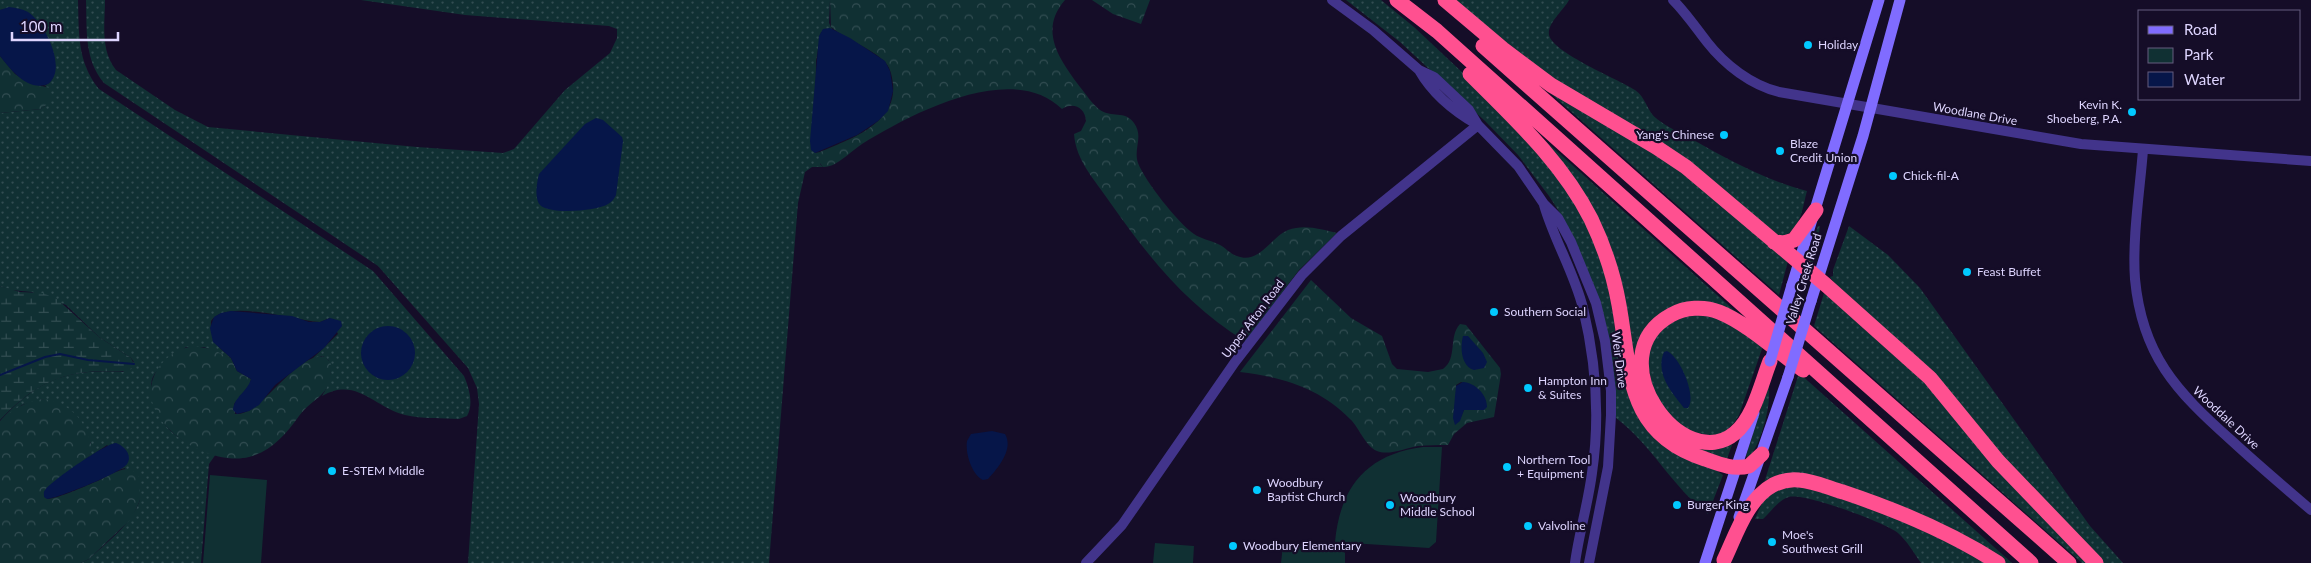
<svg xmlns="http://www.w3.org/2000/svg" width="2311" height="563" viewBox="0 0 2311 563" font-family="Lato,sans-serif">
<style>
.grass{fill:url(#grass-dots)}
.forest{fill:url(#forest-crowns);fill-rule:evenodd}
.wetland{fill:url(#wetland-marsh)}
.park{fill:#103033}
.water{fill:#061649}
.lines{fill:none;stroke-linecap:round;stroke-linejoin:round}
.stream{stroke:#061649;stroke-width:2}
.tertiary{stroke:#42348b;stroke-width:10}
.secondary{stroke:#806cff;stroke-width:11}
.motorway{stroke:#ff5090;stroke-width:15}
.secondary-bridge{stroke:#806cff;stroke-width:11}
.poi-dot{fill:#01c9ff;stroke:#150d28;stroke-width:2}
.labels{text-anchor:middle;stroke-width:4.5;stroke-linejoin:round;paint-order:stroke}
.poi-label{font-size:12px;fill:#ded5ff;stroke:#150d28;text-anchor:start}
.street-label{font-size:12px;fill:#ded5ff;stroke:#150d28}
</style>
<defs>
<pattern id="grass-dots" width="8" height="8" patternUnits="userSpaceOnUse" patternTransform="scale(1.25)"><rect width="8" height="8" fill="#103033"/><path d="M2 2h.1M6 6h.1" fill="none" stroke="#324d52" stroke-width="1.8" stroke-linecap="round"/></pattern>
<pattern id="forest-crowns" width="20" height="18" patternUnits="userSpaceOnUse" patternTransform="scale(1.25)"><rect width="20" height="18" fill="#103033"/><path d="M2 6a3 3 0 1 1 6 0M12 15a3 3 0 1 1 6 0" fill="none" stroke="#324d52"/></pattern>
<pattern id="wetland-marsh" width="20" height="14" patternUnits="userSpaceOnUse" patternTransform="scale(1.25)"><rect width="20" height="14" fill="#103033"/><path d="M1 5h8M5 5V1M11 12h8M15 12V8" fill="none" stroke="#324d52"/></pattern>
</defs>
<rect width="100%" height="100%" fill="#150d28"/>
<path class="grass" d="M0 0H78C79 33 77 62 99 89L373 271 464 376C469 388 474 404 467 416L459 419C442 418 422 419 405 415 374 407 356 376 322 396 328 387 338 360 322 356L311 360 338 334 330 318 320 322C296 321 226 298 211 321 210 342 217 345 231 358L204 347H186C178 354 159 366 154 375 149 383 151 394 154 402 163 434 186 444 216 454L209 464 201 563H81L89 559C108 541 131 525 140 500L125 468 118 470 125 466 107 445 88 458 91 451V443L44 399 22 405 0 421C37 380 68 368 123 372L134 362 131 358 99 337 66 305 32 292 11 290 0 286V113L41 109 45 106 46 86H44C74 73 38 0 0 10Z
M86 0H105C105 24 100 50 116 70L175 110 208 127 417 147 503 153 514 149 565 90 610 53 617 38V29L609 26 465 15 361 0H830L829 23 832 29 821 32 816 61 815 153 820 152V164L823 167H812L805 172 798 203 769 563H468L479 404 477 388 468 368 378 266 104 83C84 59 87 30 86 0Z
M1346 0H1381L1414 27 1497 105 1565 182 1605 263 1623 380 1634 409 1643 424 1674 453 1716 470 1723 475 1708 514C1672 487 1652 445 1616 418L1611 358 1560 213 1549 196 1518 155 1485 121 1400 42Z
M1452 0H1569C1564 10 1547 23 1549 35 1553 53 1618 79 1635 90 1646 97 1647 112 1657 119 1667 127 1679 132 1690 138 1728 160 1766 180 1807 191 1803 205 1801 228 1787 234L1788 237H1779L1581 100Z
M1549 92 1679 167 1788 261 1779 295Z
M1541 137 1755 329 1741 319 1671 310 1636 369 1618 283Z
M1818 226H1820L1813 270 1806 264Z
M1849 226 1888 255 1920 288 2090 526 2123 563H2100L1832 280 1830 277 1833 276V270Z
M1824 293 1934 391 2092 563H2082L1814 326Z
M1693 313 1721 318 1763 346 1739 415 1734 423 1719 437 1684 430 1655 400 1646 354 1662 327Z
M1799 373 2012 563H2003L1814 479 1763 486Z
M1768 385C1773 400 1761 445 1749 457L1746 456Z
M1669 429 1733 442 1727 459 1694 448Z
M1790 484 1866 504 1992 563H1921C1914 553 1907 541 1898 533 1884 522 1805 493 1789 497 1778 500 1771 512 1763 519H1755L1766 494Z"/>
<path class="forest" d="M830 0H1065C1038 31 1060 60 1080 87 1086 94 1092 104 1100 110 1111 118 1125 110 1134 123 1144 137 1133 148 1138 163 1145 181 1178 223 1194 234 1201 239 1210 240 1218 244 1225 247 1230 254 1237 256 1259 265 1271 237 1288 230 1304 224 1321 229 1337 233L1299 270 1245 341C1187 306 1147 255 1109 201 1095 180 1076 161 1074 134L1081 131 1086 121C1085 107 1073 102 1062 109 1011 60 911 114 862 144 851 151 836 168 823 167L819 162 820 152C850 139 897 124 893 84 892 75 890 66 883 60 867 46 846 40 831 27Z
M1092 0H1150L1141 24 1113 14Z
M0 56 15 74 29 83 50 88C53 97 49 104 41 109L0 113Z
M1311 280 1351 318 1382 336 1392 364 1397 369 1428 372 1443 369C1458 358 1448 337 1460 324L1466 325 1500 368 1501 374 1494 417 1467 423 1454 434 1448 445C1438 445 1428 445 1418 446 1405 448 1389 456 1377 451 1365 446 1359 427 1350 419 1320 388 1282 377 1240 372ZM1461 382 1474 386 1486 401 1471 409 1464 410 1461 417 1456 385Z
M194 346 211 349 231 358 237 371 251 379 250 384 234 404 235 414C262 417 295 351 326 357L331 364C332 398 315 395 299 416 286 434 272 451 249 457 206 468 125 416 159 367 168 355 179 348 194 346Z
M44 399C66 402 85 418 90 441 92 446 92 451 89 456 84 464 55 482 46 489L47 499C60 498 83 487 95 482 108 477 117 468 131 469L139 477 140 500 132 518 89 559 81 563H0V421C13 409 26 401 44 399Z"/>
<path class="wetland" d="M0 286 20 292 43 293 57 299 99 337 131 358 134 364 133 368 128 371C119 372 110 371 101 371 55 373 31 388 0 420Z"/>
<path class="park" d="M1423 447H1442L1436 542 1429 548 1335 542C1340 487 1367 454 1423 447Z
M210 475 267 480 261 563H203Z
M1155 543 1194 546 1193 563H1153Z
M1283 545 1341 549 1345 553V563H1281Z"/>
<path class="water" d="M9 7C16 8 22 9 28 12 45 23 68 69 48 84 28 92 11 70 0 56V10Z
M830 28 850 38 885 61 890 71 893 91 888 111 878 121 857 135 815 153 811 150 810 141 819 36 823 29Z
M596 118 603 120 622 137 623 141 616 195C614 199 612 202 608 204 597 211 550 215 540 205 534 198 537 182 539 174L585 124Z
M231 311 292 316 309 322H320L330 318 341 321 342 326 324 348 275 385 259 405 249 411 237 414 233 410C234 397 248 391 251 379L237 371 231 358 213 342 210 328 214 317 221 313Z
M361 353a27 27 0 1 1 54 0a27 27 0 1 1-54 0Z
M1463 336H1468L1483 353 1487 362 1484 368 1474 370C1461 366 1460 348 1463 336Z
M1667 351C1680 357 1697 396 1688 408H1684C1671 392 1655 373 1664 352Z
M1463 382C1475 383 1487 394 1487 407L1484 410H1464L1460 421 1455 425 1453 418 1456 386Z
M992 431 1005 434C1014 449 998 468 988 479L983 480C972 475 965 453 967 441L971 434Z
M116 443C124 446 133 455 127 464 121 473 58 498 47 499L44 497C44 493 43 492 46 489 53 480 106 443 116 443Z"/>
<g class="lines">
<path class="stream" d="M0 375 45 357 60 354 88 360 134 364"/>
<path class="tertiary" d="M1332 0 1373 30 1419 70 1434 77 1469 110 1478 125 1518 166 1544 204 1558 218 1571 242 1596 303 1605 341 1611 391V415L1608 467 1589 563
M1673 0C1686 13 1696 28 1707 42 1725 65 1751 85 1779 92L2081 144 2311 161
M1419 70C1432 93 1455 112 1478 125
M2143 150C2140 189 2132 240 2135 279 2142 355 2176 391 2231 440 2257 464 2284 487 2311 510
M1544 205C1554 240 1574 272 1583 308 1596 362 1600 419 1592 473 1588 504 1579 533 1575 563
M1086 563 1122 525 1235 362 1302 275 1341 236 1478 125"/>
<path class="secondary" d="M1792 285 1879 0
M1811 301 1863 136 1900 0
M1739 517 1788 377
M1705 563 1754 413"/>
<path class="motorway" d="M1397 0 1437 31 2031 563
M1445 0 1503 49 1551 85 1656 147 1686 167 1826 285 1930 378 1998 461 2096 563
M1483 46 2069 563
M1470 74C1515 119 1562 162 1591 219 1604 246 1614 276 1619 305 1631 372 1626 434 1705 459 1719 464 1733 470 1749 466L1762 454
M1774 242 1784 243 1794 240 1816 210
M1770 361C1761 384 1754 417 1735 433 1683 477 1595 357 1671 315 1685 307 1704 306 1719 312 1747 323 1778 352 1803 370
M1724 560C1736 535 1747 499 1773 485 1781 481 1790 479 1799 480 1814 481 1829 488 1843 492 1897 510 1950 532 1998 563"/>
<path class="secondary-bridge" d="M1770 361 1792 285
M1788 377 1811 301"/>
</g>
<g class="poi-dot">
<circle cx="1808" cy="45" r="5"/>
<circle cx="2132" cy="112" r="5"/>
<circle cx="1724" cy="135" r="5"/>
<circle cx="1780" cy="151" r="5"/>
<circle cx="1893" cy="176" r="5"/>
<circle cx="1967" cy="272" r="5"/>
<circle cx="1494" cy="312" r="5"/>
<circle cx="1528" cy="388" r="5"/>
<circle cx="1507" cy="467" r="5"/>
<circle cx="332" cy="471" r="5"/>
<circle cx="1257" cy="490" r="5"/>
<circle cx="1390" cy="505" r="5"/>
<circle cx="1677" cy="505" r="5"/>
<circle cx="1528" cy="526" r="5"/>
<circle cx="1772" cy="542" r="5"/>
<circle cx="1233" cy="546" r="5"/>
</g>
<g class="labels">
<g class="poi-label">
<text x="1818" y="49">Holiday</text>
<text x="2122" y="109" text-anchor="end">Kevin K.<tspan x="2122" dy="14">Shoeberg, P.A.</tspan></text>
<text x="1714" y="139" text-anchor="end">Yang's Chinese</text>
<text x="1790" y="148">Blaze<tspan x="1790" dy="14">Credit Union</tspan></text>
<text x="1903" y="180">Chick-fil-A</text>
<text x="1977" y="276">Feast Buffet</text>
<text x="1504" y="316">Southern Social</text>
<text x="1538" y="385">Hampton Inn<tspan x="1538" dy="14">&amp; Suites</tspan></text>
<text x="1517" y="464">Northern Tool<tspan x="1517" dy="14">+ Equipment</tspan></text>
<text x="342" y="475">E-STEM Middle</text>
<text x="1267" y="487">Woodbury<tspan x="1267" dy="14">Baptist Church</tspan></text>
<text x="1400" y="502">Woodbury<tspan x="1400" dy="14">Middle School</tspan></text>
<text x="1687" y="509">Burger King</text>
<text x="1538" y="530">Valvoline</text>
<text x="1782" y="539">Moe's<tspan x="1782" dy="14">Southwest Grill</tspan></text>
<text x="1243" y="550">Woodbury Elementary</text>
</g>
<g class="street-label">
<text transform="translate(1975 114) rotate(10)" y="4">Woodlane Drive</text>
<text transform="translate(1804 279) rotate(-73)" y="4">Valley Creek Road</text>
<text transform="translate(1253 319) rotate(-53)" y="4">Upper Afton Road</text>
<text transform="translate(1619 360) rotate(83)" y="4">Weir Drive</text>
<text transform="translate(2226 418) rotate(43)" y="4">Wooddale Drive</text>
</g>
</g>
<rect x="2138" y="10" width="162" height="90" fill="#150d28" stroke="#655d7e"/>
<rect x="2148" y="26" width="25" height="8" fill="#806cff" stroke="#655d7e"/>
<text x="2184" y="35" font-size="15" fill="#ded5ff">Road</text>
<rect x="2148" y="48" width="25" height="15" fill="#103033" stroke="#655d7e"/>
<text x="2184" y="60" font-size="15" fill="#ded5ff">Park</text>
<rect x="2148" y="72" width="25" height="15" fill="#061649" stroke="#655d7e"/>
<text x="2184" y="85" font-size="15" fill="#ded5ff">Water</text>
<path d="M12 32v8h106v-8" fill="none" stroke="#ded5ff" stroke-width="2.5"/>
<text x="20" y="32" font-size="15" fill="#ded5ff" stroke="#150d28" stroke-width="4" paint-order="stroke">100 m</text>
</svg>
